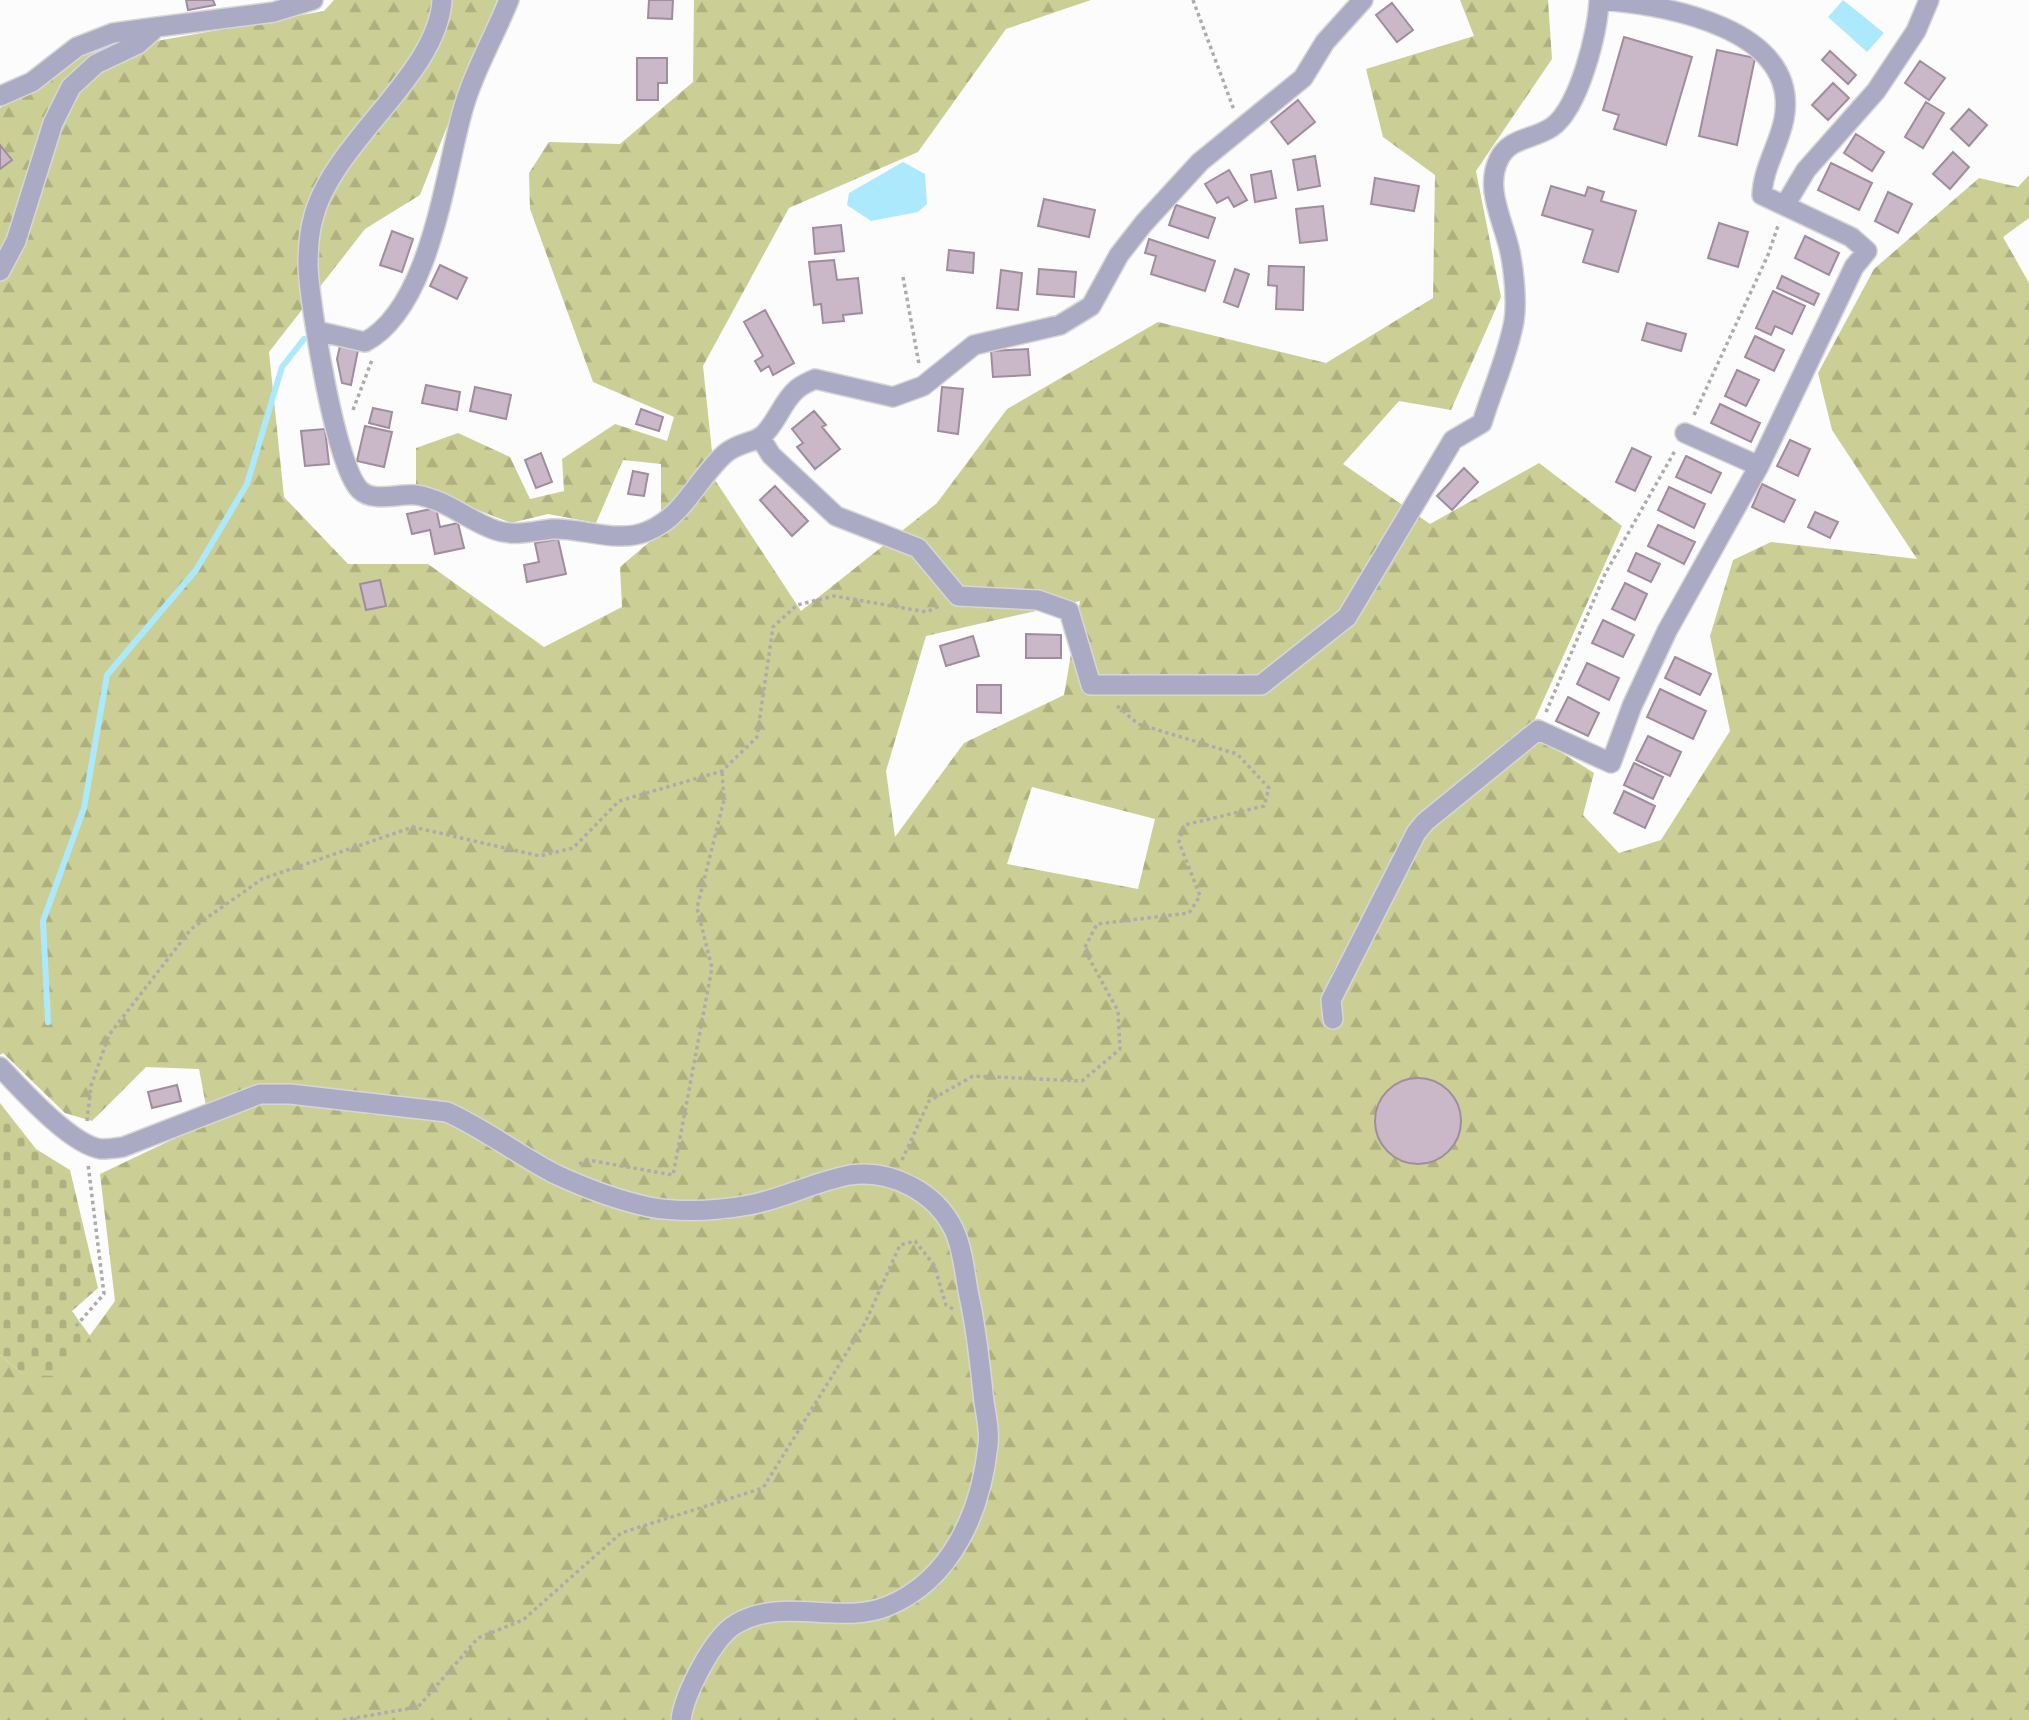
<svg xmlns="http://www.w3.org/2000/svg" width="2029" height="1720" viewBox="0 0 2029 1720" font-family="'Public Sans',sans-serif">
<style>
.forest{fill:url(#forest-firs);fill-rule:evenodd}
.cemetery{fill:url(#cemetery-stones)}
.water{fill:#ade9fd}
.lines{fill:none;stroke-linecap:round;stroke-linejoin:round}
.stream{stroke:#ade9fd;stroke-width:6}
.building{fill:#cab7c8;stroke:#9f8d9d;stroke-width:2}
.street-casing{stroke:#d7d6d6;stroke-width:22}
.path{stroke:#aeacab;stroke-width:3.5;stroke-dasharray:3.5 3.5;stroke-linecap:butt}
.street{stroke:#abaac4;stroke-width:19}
</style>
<defs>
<pattern id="forest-firs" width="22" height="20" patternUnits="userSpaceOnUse" patternTransform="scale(1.75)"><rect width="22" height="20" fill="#cccf95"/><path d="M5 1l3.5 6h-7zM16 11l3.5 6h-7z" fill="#aeb17f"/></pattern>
<pattern id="cemetery-stones" width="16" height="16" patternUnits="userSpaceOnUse" patternTransform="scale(1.75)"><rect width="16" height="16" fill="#cccf95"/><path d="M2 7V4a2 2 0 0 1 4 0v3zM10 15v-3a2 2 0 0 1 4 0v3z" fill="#aeb17f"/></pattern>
</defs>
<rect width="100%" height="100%" fill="#fcfcfc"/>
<path class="forest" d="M334 0H497L420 195 365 229 269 352 284 497 348 564H428L544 647 622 607 620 567 661 532V464L623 460 596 523 548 514 511 523 416 486V448L458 433 510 457 530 499 564 491 562 459 615 424 667 441 674 417 593 382 530 209 529 173 549 142 620 144 693 82 694 0H1091L1006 29 918 152 789 208 703 366 715 480 801 611 937 503 1007 409 1158 322 1326 363 1433 298 1435 175 1383 137 1366 69 1474 36 1460 0H1548L1552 59 1476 171 1501 297 1451 410 1399 401 1343 464 1430 524 1539 463 1622 526 1529 732 1594 773 1583 815 1619 853 1661 840 1730 731 1710 636 1733 560 1771 542 1917 559 1832 430 1818 373 1874 269 1979 178 2018 187 2029 175V218L2003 237 2029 283V1720H0V1355L24 1375H61L115 1301 100 1174 209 1122 199 1069 146 1067 92 1121 65 1113 3 1053 0 1055V108L78 55 324 11ZM1080 601 1064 695 964 743 895 837 886 771 926 636ZM1032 787 1155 819 1138 889 1007 864Z"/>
<path class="cemetery" d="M0 1103 36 1149 70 1170 98 1288 72 1311 90 1336 61 1376 24 1375 0 1355Z"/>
<path class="water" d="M1843 0 1884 33 1867 52 1828 17Z
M903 162 925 174 927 204 918 212 871 221 847 205 849 193Z"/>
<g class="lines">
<path class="stream" d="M48 1022 43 921 84 808 107 675 196 570 247 484 282 367 304 339"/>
</g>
<path class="building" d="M186 0H213L215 5 188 10Z
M649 0H673L672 19 648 18Z
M1392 3 1413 30 1397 42 1376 15Z
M1624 37 1692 57 1666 145 1614 129 1619 115 1603 110Z
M1717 50 1755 58 1737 145 1699 136Z
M1830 51 1856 75 1848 84 1822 60Z
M637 58H667V83H658V100H637Z
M1920 61 1945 78 1929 100 1905 83Z
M1833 83 1849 98 1828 120 1812 105Z
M1298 100 1315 122 1288 144 1271 122Z
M1926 102 1944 113 1923 148 1905 137Z
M1969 109 1987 125 1969 146 1951 129Z
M1856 134 1884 152 1872 171 1844 153Z
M0 145 12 160 0 169Z
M1953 152 1969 167 1950 189 1933 174Z
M1315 156 1320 186 1298 190 1293 160Z
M1831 163 1872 183 1859 210 1818 190Z
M1229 170 1247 200 1234 207 1228 197 1217 203 1205 184Z
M1271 171 1276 198 1255 202 1251 175Z
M1375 178 1419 186 1414 211 1371 204Z
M1551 186 1585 196 1588 187 1604 192 1601 201 1636 211 1618 272 1583 262 1593 230 1542 215Z
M1888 192 1912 204 1898 233 1875 221Z
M1044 199 1095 210 1089 237 1038 226Z
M1176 205 1215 218 1208 238 1169 225Z
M1323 206 1327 240 1300 243 1296 209Z
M1719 223 1748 232 1738 267 1708 258Z
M841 225 844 251 815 254 813 228Z
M392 231 413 239 402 272 380 265Z
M1805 236 1839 253 1829 275 1795 258Z
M1149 239 1215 261 1205 291 1151 274 1156 256 1145 253Z
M949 250 974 253 973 273 947 270Z
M834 260 837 280 858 278 862 313 843 315 844 321 823 323 821 304 814 305 809 262Z
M440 265 467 278 457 299 430 286Z
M1269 266 1304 267 1303 310 1276 309 1277 286 1268 285Z
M1039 269 1076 272 1074 297 1037 294Z
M1235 269 1249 274 1238 307 1224 302Z
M1001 270 1022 273 1018 310 997 308Z
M1782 276 1819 294 1814 305 1777 288Z
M1773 291 1805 306 1792 334 1775 326 1771 335 1756 328Z
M765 310 794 363 773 375 769 366 761 371 755 361 763 356 744 322Z
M1647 323 1686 334 1681 351 1642 340Z
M1755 336 1784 350 1774 371 1745 357Z
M340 346 358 350 351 385 342 383 337 359Z
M1028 349 1030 375 993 377 991 351Z
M1737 370 1759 380 1746 406 1725 396Z
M426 385 460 392 457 410 422 403Z
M475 387 511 395 506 419 470 411Z
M942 387 963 389 958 434 938 431Z
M1720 404 1760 423 1751 442 1711 423Z
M373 408 392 412 389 428 369 423Z
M641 409 663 417 659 431 636 424Z
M814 411 826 425 822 427 840 449 815 469 797 447 803 443 792 429Z
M365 426 392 432 384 467 357 461Z
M325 429 329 464 305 466 301 431Z
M1790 440 1810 449 1798 476 1777 466Z
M1632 448 1651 457 1635 491 1616 482Z
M541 453 552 482 536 488 525 460Z
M1686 456 1721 473 1711 493 1676 477Z
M1464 468 1478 482 1452 510 1437 496Z
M633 471 648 474 644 496 628 494Z
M1762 484 1795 500 1784 522 1752 507Z
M775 486 808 521 792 536 760 500Z
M1669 487 1705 504 1694 528 1658 510Z
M436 508 440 527 458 523 464 548 435 554 430 530 412 534 407 514Z
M1815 512 1838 522 1830 538 1808 527Z
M1658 525 1695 542 1684 564 1648 546Z
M558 539 566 574 527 582 524 565 539 562 535 543Z
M1636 553 1660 564 1651 582 1628 571Z
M380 580 386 606 366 610 360 584Z
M1625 583 1647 594 1635 620 1612 609Z
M1603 620 1634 635 1623 657 1592 643Z
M1026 634 1061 635V658H1026Z
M973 636 979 656 946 666 940 646Z
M1675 657 1711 674 1700 695 1665 678Z
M1587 663 1619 678 1609 700 1577 684Z
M977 685H1001V713L977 712Z
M1660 689 1706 711 1693 739 1647 717Z
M1568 697 1599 713 1588 736 1556 721Z
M1648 736 1681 752 1670 776 1636 760Z
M1634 763 1663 777 1653 799 1624 785Z
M1624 791 1655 806 1645 828 1614 813Z
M1375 1121a43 43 0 1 1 86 0a43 43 0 1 1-86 0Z
M177 1085 181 1101 152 1108 148 1092Z"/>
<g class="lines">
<g class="street-casing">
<path id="street" d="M442 0C438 75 331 143 313 219 309 233 308 252 308 267 310 305 335 466 360 490 373 503 400 493 417 495 447 500 467 520 495 530 515 537 533 531 553 529 584 528 618 544 648 531 685 516 699 475 727 452 739 443 753 442 761 437 776 425 782 402 796 390 801 385 809 382 815 379L893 397 923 386 974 345 1060 325 1091 306 1119 255 1144 223 1200 162 1303 78 1325 42 1363 0
M0 96 32 82 77 47 113 33 157 27
M1785 205 1806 170 1876 91 1916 31 1929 0
M0 271 16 241 53 123 71 87 96 64 138 44 157 27 274 12 313 0
M317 331 365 342C430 307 444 178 462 113 472 75 494 37 509 0
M1685 433 1759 466
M760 437 771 455 836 516 918 548 958 596 1038 600 1069 611 1091 685H1261L1347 617 1453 440 1482 423C1492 390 1508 355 1514 321 1517 302 1514 271 1510 252 1504 222 1484 189 1499 159 1510 137 1533 140 1552 127 1579 108 1598 32 1599 0
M1333 1019 1331 1000 1416 833 1425 822 1538 730 1611 763 1632 706 1667 631 1759 466 1854 267 1867 251 1851 237 1762 195C1763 168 1779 145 1784 119 1801 28 1665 5 1601 0
M0 1067C21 1089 71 1145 101 1149 108 1149 116 1148 123 1147L260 1094H290L447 1112C485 1129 518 1155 555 1174 585 1188 617 1200 649 1207 682 1213 716 1211 749 1205 783 1199 816 1181 850 1175 891 1169 936 1192 954 1230 963 1249 965 1276 969 1296 977 1331 980 1366 984 1402 986 1415 990 1431 988 1445 981 1510 953 1579 888 1606 839 1626 783 1596 736 1624 713 1637 684 1695 681 1720"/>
</g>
<path class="path" d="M1193 0 1234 110
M903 277 919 364
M353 410 372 360
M1694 415 1768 255 1779 223
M1546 712 1605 574 1676 449
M87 1121 91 1086 109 1035 191 929 262 879 413 827 540 856 573 848 619 801 722 771 757 737 773 627 797 605 834 596 927 612 941 605
M902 1160 929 1101 973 1076 1082 1081 1120 1049 1118 1011 1084 949 1097 924 1189 913 1200 896 1179 842 1184 825 1264 806 1269 788 1237 754 1138 724 1115 704
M579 1164 588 1160 673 1175 712 968 697 908 724 800 722 771
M76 1326 104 1294 88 1164
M343 1720 418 1707 478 1638 523 1620 621 1533 763 1488 865 1323 900 1245 915 1241 934 1265 946 1305 953 1309"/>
<use href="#street" class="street"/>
</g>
</svg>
